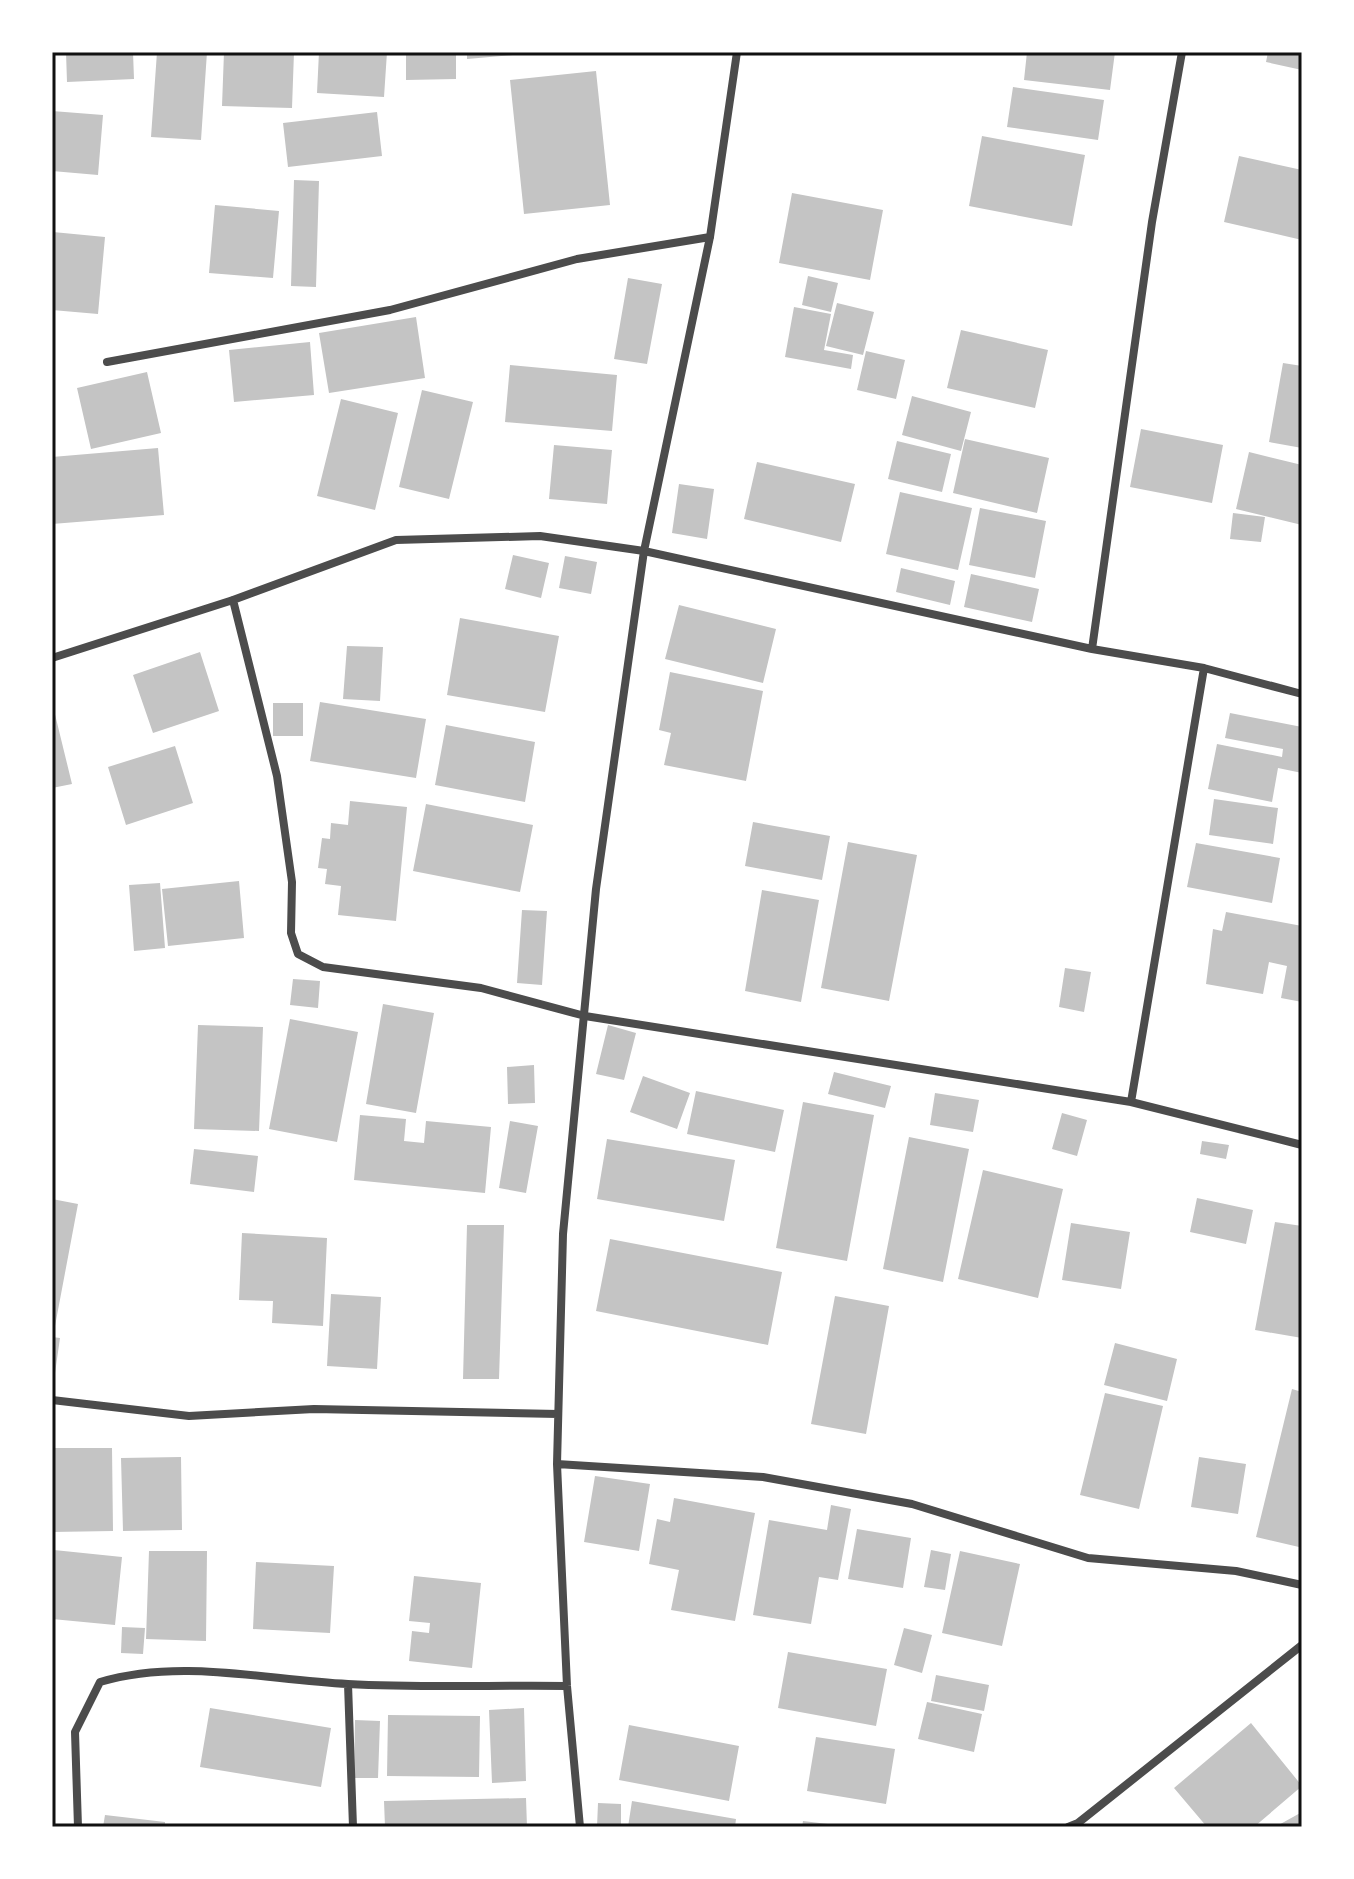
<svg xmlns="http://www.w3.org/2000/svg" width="1354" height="1879" viewBox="0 0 1354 1879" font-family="Signika,sans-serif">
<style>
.building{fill:#c4c4c4}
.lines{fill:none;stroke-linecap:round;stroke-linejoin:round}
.minor{stroke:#4c4c4c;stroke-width:8}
.neatline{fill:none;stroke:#111;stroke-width:3}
</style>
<rect width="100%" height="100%" fill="#fff"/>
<path class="building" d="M66 52H133L134 79 67 82Z
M157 52H207L201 140 151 137Z
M224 52H294L292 108 222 106Z
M319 52H387L384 97 317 93Z
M406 52H456V79L406 80Z
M467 52H513V55L467 59Z
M1027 52H1115L1110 90 1024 80Z
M1268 52H1302V70L1266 62Z
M596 71 610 205 524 214 510 80Z
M1013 87 1104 100 1098 140 1007 127Z
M52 111 103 115 98 175 52 171Z
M377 112 382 156 288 167 283 123Z
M982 136 1085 155 1072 226 969 206Z
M1239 156 1302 170V240L1224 222Z
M294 180 319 181 316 287 291 286Z
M792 193 883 210 870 280 779 263Z
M215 205 279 211 273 278 209 273Z
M53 232 105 237 98 314 52 310Z
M808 276 838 283 831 312 802 305Z
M628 278 662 284 647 364 614 359Z
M837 303 874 312 863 355 826 346Z
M794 307 831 314 824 350 853 355 851 369 785 357Z
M416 317 425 378 329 393 319 333Z
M961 330 1048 350 1035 408 947 388Z
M310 342 314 395 234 402 229 350Z
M866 351 905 360 896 399 857 390Z
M1283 363 1302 366V448L1269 442Z
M510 365 617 375 612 431 505 422Z
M147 372 161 433 91 449 77 388Z
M422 390 473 402 449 499 399 487Z
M912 396 971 412 961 451 902 435Z
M341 399 398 413 375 510 317 496Z
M1141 429 1223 445 1212 503 1130 487Z
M965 439 1049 458 1037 513 953 493Z
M897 441 951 454 942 492 888 479Z
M554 445 612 450 607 504 549 499Z
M158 448 164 515 52 524V457Z
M1249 452 1302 465V525L1236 509Z
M757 462 855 484 841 542 744 519Z
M679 484 714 489 707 539 672 533Z
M900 492 972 508 958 570 886 554Z
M980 508 1046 521 1035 578 969 565Z
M1233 513 1265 517 1261 542 1230 539Z
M513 555 549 563 541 598 505 589Z
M565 556 597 562 591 594 559 588Z
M901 568 955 581 950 605 896 592Z
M971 574 1039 589 1032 622 964 607Z
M679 605 776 629 763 683 665 659Z
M460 618 559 636 545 712 447 695Z
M347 646 383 647 380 701 343 699Z
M200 652 219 711 153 733 133 675Z
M670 672 763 691 746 781 664 765 671 733 659 730Z
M52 702 72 784 52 788Z
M320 702 426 719 416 778 310 761Z
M273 703H303V736H273Z
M1230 713 1302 727V773L1278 768 1272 802 1208 789 1217 744 1282 757 1283 749 1225 738Z
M446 725 535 742 525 802 435 785Z
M175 746 193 803 126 825 108 767Z
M1214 799 1278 808 1273 844 1209 835Z
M350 801 407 807 396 921 338 915 341 886 325 884 327 869 318 868 322 838 330 839 331 823 348 825Z
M426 804 533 825 520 892 413 871Z
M753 822 830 836 822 880 745 866Z
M848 842 917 855 889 1001 821 988Z
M1196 843 1280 858 1272 903 1187 887Z
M239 881 244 938 168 946 162 889Z
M160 883 165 948 134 951 129 885Z
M762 890 819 900 801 1002 745 991Z
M522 910 547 911 542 985 517 983Z
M1226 912 1302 926V1002L1281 998 1287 966 1269 962 1263 994 1206 984 1213 929 1222 931Z
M1065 968 1091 972 1084 1012 1059 1007Z
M293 979 320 981 318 1008 290 1005Z
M383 1004 434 1013 416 1113 366 1104Z
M290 1019 358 1032 337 1142 269 1129Z
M198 1025 263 1027 259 1131 194 1129Z
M608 1025 636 1033 624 1080 596 1074Z
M534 1065 535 1103 508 1104 507 1067Z
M834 1072 891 1086 885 1108 828 1094Z
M643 1076 690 1093 677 1129 630 1112Z
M696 1091 784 1110 775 1152 687 1134Z
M935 1093 979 1100 973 1132 930 1125Z
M803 1102 874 1115 847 1261 776 1248Z
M1062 1113 1087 1120 1077 1156 1052 1149Z
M360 1115 406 1119 404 1141 424 1143 426 1121 491 1127 485 1193 354 1180Z
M510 1121 538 1126 526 1193 499 1188Z
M909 1137 969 1149 943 1282 883 1269Z
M607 1139 735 1160 724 1221 597 1199Z
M1202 1141 1229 1145 1226 1159 1200 1154Z
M194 1149 258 1156 254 1192 190 1184Z
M983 1170 1063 1189 1038 1298 958 1279Z
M1197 1198 1253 1210 1246 1244 1190 1232Z
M52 1199 78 1204 55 1326 52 1325Z
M1275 1222 1302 1226V1338L1255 1330Z
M1071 1223 1130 1232 1121 1289 1062 1280Z
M467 1225H504L499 1379H463Z
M242 1233 327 1238 323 1326 272 1323 273 1301 239 1300Z
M610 1239 782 1272 768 1345 596 1311Z
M331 1294 381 1297 377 1369 327 1366Z
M835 1296 889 1306 866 1434 811 1424Z
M52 1337 60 1338 54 1380H52Z
M1115 1343 1177 1359 1167 1401 1104 1385Z
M1292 1389 1302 1392V1534L1299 1547 1256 1537Z
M1105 1393 1163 1406 1139 1509 1080 1495Z
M52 1448H112L113 1531 52 1532Z
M181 1457 182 1530 123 1531 121 1458Z
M1199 1457 1246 1464 1238 1514 1191 1507Z
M595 1476 650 1484 639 1551 584 1542Z
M674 1498 755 1513 735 1621 671 1610 679 1570 649 1564 657 1519 670 1522Z
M831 1505 851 1509 838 1580 819 1577 811 1624 753 1615 769 1520 827 1530Z
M857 1529 911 1538 903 1588 848 1579Z
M54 1550 122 1557 115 1625 52 1619Z
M931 1550 951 1554 945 1590 924 1587Z
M149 1551H207L206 1641 146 1639Z
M960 1551 1020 1564 1002 1646 942 1633Z
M256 1562 334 1566 330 1633 253 1629Z
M414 1576 481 1583 472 1668 409 1661 412 1631 429 1633 430 1623 409 1621Z
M122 1627 145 1628 143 1654 121 1653Z
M904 1628 932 1635 922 1673 894 1665Z
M788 1652 887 1669 876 1726 778 1708Z
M936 1675 989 1685 984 1711 931 1701Z
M927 1702 982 1714 974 1752 918 1739Z
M210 1708 331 1728 321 1787 200 1767Z
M524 1708 526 1781 492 1783 489 1710Z
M388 1715 480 1716 479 1777 387 1776Z
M355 1720 380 1721 378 1778H354Z
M1251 1723 1302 1786 1254 1827H1207L1174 1788Z
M629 1725 739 1746 729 1801 619 1780Z
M816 1737 895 1749 886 1804 807 1791Z
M526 1798 527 1827H385L384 1801Z
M632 1801 736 1819 735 1827H628Z
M598 1803 621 1804V1827H597Z
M1302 1812V1827H1275Z
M105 1815 165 1822V1827H103Z
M803 1821 836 1825V1827H802Z"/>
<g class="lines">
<path class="minor" d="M107 362 390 310 577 259 710 237
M233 600 277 776 292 882 291 933 298 954 323 967 481 988 585 1016 1131 1102 1302 1145
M1092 649 1152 222 1182 52
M52 658 233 600 396 540 540 536 644 551 1092 649 1204 668 1302 694
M1131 1102 1204 668
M52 1400 189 1416 314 1409 558 1414
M557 1464 763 1477 912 1504 1088 1558 1236 1571 1302 1585
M348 1684 353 1827
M78 1827 75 1732 100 1682C181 1658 265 1680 348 1684 420 1688 494 1685 567 1686
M580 1827 567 1686 557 1464 563 1234 596 889 644 551 710 237 737 52
M1068 1827 1078 1823 1302 1645"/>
</g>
<rect width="1354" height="1879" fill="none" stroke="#ffffff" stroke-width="108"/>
<rect x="54" y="54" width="1246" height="1771" class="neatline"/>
</svg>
